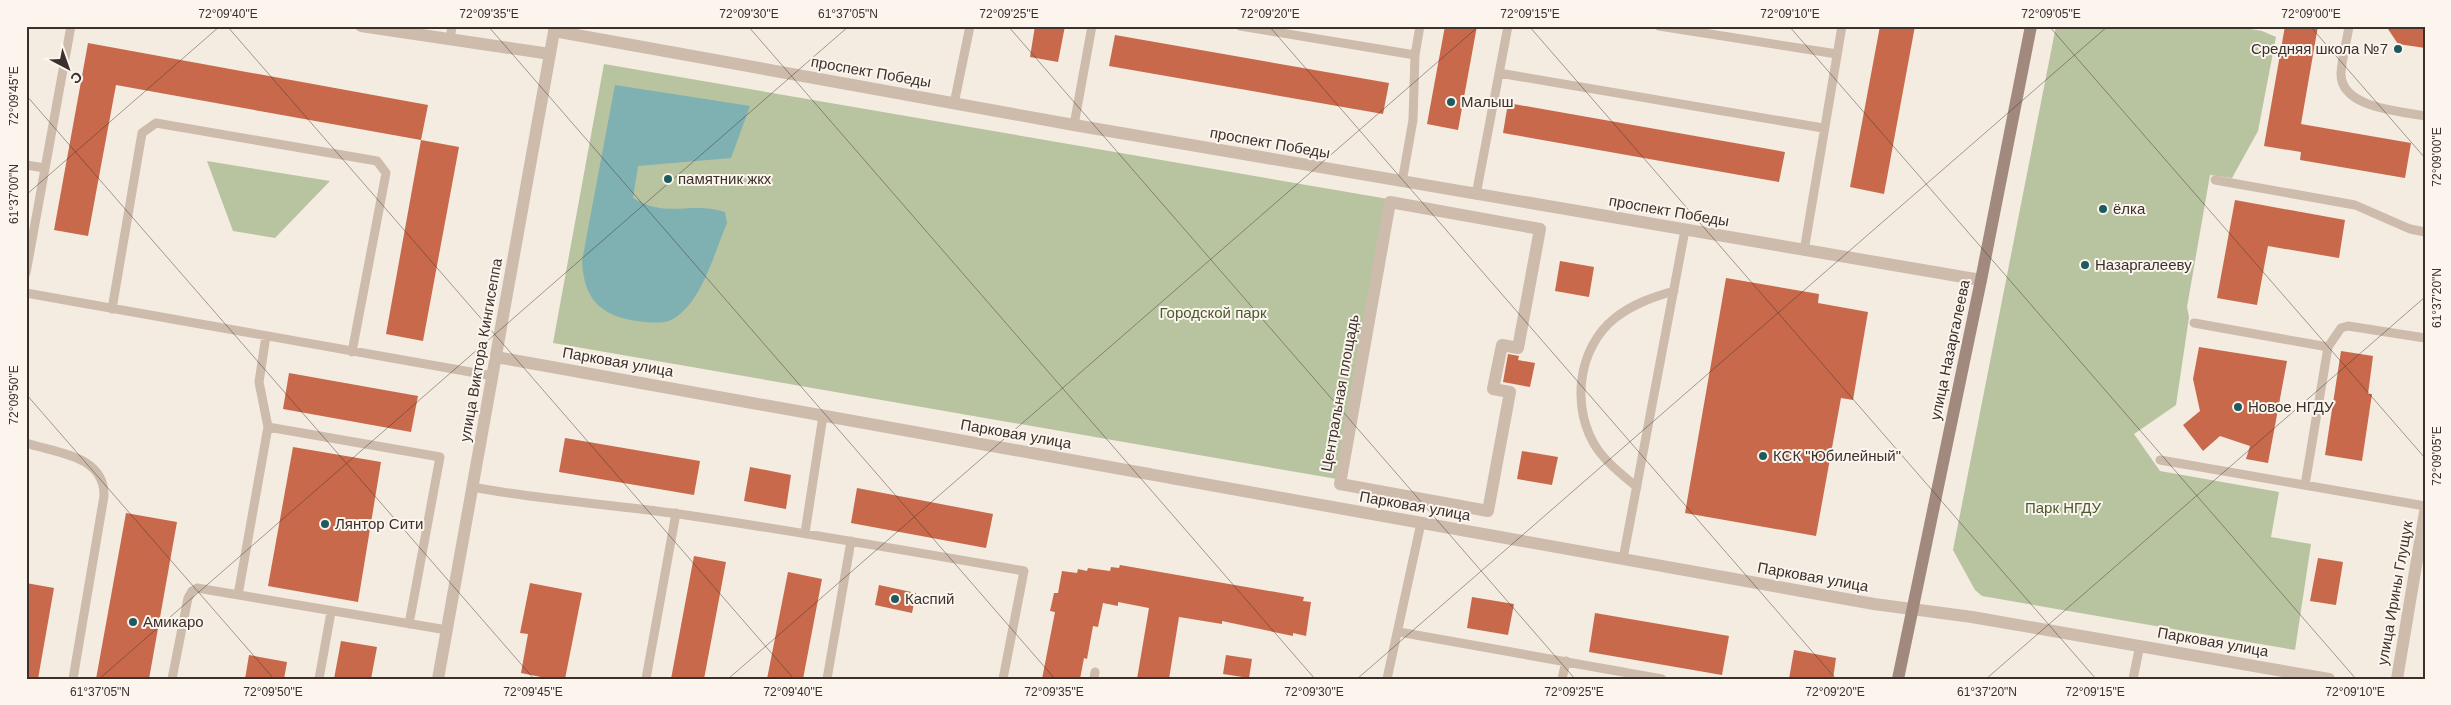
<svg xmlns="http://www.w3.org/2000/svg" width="2451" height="705" viewBox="0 0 2451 705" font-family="Arial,sans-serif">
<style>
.green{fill:#b8c4a0}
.water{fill:#7fb0b2}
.building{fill:#c8694b}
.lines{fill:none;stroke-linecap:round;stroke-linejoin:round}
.service{stroke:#cdbbac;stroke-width:9}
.pedestrian{stroke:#cdbbac;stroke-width:12}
.minor{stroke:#cdbbac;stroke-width:12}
.tertiary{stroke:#cdbbac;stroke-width:12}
.secondary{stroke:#a18a7d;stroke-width:12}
.ticks{fill:none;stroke:#3b302b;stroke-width:1;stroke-opacity:0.45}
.poi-dot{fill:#1f5a5e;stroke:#fbf5ee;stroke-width:2}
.labels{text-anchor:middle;stroke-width:4;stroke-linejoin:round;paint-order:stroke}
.poi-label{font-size:15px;fill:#3b302b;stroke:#fbf5ee;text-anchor:start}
.street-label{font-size:15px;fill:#3b302b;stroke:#fbf5ee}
.park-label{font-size:15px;fill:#4a5a2e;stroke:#fbf5ee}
.neatline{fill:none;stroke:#3b302b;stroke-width:2}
.ticks-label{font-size:12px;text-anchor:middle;fill:#3b302b}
</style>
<rect width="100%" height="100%" fill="#f4ebe1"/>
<path class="green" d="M2056 26H2233L2262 31 2276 37 2258 131 2232 178 2210 175 2187 307 2189 317 2176 405 2134 434 2160 471 2279 492 2271 537 2311 544 2295 650 1982 596 1975 590 1953 550Z
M604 64 1388 199 1337 479 553 343Z
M207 161 330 181 275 238 233 231Z"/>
<path class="water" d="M615 85 750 106 731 158 638 166 633 198C667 219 690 201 725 212L727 223C715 251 704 294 680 314 669 324 659 323 645 322 604 318 584 303 582 261Z"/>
<path class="building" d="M1035 26H1065L1058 62 1030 57Z
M1445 26H1477L1458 130 1427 124Z
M1880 26H1915L1884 194 1850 187Z
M2285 26H2318L2301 124 2411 143 2405 178 2300 160 2301 152 2264 146Z
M2386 26H2425V48L2398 44Z
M1115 35 1389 83 1383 114 1109 66Z
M88 43 428 105 421 140 116 85 88 236 54 230Z
M1508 103 1785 152 1779 182 1503 133Z
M421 140 459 147 423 341 386 334Z
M2235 200 2345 220 2339 258 2268 246 2257 305 2217 298Z
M1560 261 1594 267 1589 297 1555 291Z
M1726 278 1819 294 1818 303 1868 312 1853 400 1841 398 1816 536 1685 513Z
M2199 347 2287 361 2268 463 2246 459 2250 446 2220 436 2203 451 2183 425 2200 411 2193 379Z
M2341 351 2373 356 2368 394H2372L2362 461 2325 455Z
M1508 354 1519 356 1518 360 1535 363 1530 387 1503 382Z
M289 373 418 396 411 432 283 409Z
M565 438 700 461 694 495 559 472Z
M293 447 381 462 358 602 268 586Z
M1522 451 1558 457 1552 485 1517 479Z
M750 467 791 475 786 509 744 501Z
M857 488 993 514 986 548 851 523Z
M126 513 177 522 149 679H96Z
M694 556 726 562 704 679H671Z
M2318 558 2343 562 2336 605 2310 601Z
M1120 565 1304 597 1303 601 1311 602 1306 636 1293 633V636L1222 621V624L1179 617 1169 679H1137L1149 608 1118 602V606L1103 603 1098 627 1093 626 1087 659 1084 658 1080 679H1042L1055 612 1050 611 1054 593H1058L1062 571 1077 573 1078 569 1087 571 1088 568 1110 571 1111 567 1119 568Z
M788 572 822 579 803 679H767Z
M26 583 54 588 38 679H26Z
M530 583 582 593 565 679H551L521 673 528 634 520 633Z
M879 585 916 593 912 613 875 605Z
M1472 597 1514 604 1508 635 1467 628Z
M1595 613 1729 636 1722 675 1589 652Z
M341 641 377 647 371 679H334Z
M1794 650 1836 658 1833 679H1789Z
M249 655 287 662 284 679H245Z
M1226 655 1252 659 1249 678 1223 674Z"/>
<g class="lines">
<path class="service" d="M1240 26 1415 55 1420 26
M1659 26 1837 54
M2349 26C2347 41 2342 57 2341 73 2340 108 2400 111 2425 116
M450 40 452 26
M1499 73 1823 128
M954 104 970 26
M1074 125 1092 26
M26 165 45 168
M2215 180 2355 205 2410 229 2425 232
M1402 182 1413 120 1415 55
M1476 195 1508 26
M1804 251 1842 26
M26 273 71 26
M26 293 493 376
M112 309 142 133 156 123 377 161 386 173 352 352
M2194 323 2328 347
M266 336 259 382 268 427 440 457 409 624
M26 443C56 453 105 455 104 496L73 679
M2160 460 2425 506
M2305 485 2328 347 2341 328 2348 326 2425 338
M472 487C541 500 610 504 679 514 795 531 909 551 1024 571L1003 679
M1637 487C1623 476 1608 464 1598 450 1570 410 1577 348 1615 318 1633 304 1653 297 1674 291
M805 533 823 416
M1623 559 1685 230
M238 595 268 427
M1399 632 1662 679
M172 679 188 598 192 591 197 588 447 630
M319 679 331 612
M646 679 676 513
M827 679 851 541
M1094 679 1095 672
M1387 679 1421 523
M1562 679 1566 661
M2133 679 2140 645"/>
<path class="pedestrian" d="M1390 202 1540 229 1518 348 1502 345 1493 389 1510 392 1488 511 1340 484Z"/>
<path class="minor" d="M554 31 1074 125 1981 280
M2397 679 2425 512"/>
<path class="tertiary" d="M361 26 550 54
M496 357 1874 604 1972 617 2329 679
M438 679 555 26"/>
<path class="secondary" d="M1898 679 1981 280 2031 26"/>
</g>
<path class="ticks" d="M227 26 794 679M488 26 1055 679M748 26 1315 679M1008 26 1575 679M1269 26 1836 679M1529 26 2096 679M1789 26 2356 679M2049 26 2425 458M2310 26 2425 158M26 95 534 679M26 195 220 26M26 394 274 679M99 679 849 26M728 679 1479 26M1357 679 2108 26M1986 679 2425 297"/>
<g class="poi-dot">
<circle cx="2398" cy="49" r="5"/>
<circle cx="1451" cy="102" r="5"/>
<circle cx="668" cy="179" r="5"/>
<circle cx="2103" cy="209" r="5"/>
<circle cx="2085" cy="265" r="5"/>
<circle cx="2238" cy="407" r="5"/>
<circle cx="1763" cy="456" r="5"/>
<circle cx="325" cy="524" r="5"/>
<circle cx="895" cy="599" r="5"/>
<circle cx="133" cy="622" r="5"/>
</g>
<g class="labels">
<g class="poi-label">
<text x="2388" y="54" text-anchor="end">Средняя школа №7</text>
<text x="1461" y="107">Малыш</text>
<text x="678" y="184">памятник жкх</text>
<text x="2113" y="214">ёлка</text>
<text x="2095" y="270">Назаргалееву</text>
<text x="2248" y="412">Новое НГДУ</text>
<text x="1773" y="461">КСК "Юбилейный"</text>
<text x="335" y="529">Лянтор Сити</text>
<text x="905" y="604">Каспий</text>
<text x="143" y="627">Амикаро</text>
</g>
<g class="street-label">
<text transform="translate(871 72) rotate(10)" y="5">проспект Победы</text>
<text transform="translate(1270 143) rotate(10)" y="5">проспект Победы</text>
<text transform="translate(1669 211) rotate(10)" y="5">проспект Победы</text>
<text transform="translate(481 350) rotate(-80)" y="5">улица Виктора Кингисеппа</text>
<text transform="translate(1950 350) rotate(-78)" y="5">улица Назаргалеева</text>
<text transform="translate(618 362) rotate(10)" y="5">Парковая улица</text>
<text transform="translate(1340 393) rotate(-80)" y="5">Центральная площадь</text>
<text transform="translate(1016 434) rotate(10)" y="5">Парковая улица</text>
<text transform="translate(1415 506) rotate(10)" y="5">Парковая улица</text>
<text transform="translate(1813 577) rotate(10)" y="5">Парковая улица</text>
<text transform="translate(2395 593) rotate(-80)" y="5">улица Ирины Глущук</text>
<text transform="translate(2213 642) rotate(10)" y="5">Парковая улица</text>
</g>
<g class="park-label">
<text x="1213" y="318">Городской парк</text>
<text x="2063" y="513">Парк НГДУ</text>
</g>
</g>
<rect width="2451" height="705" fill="none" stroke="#fbf5ee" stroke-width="55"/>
<g transform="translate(68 68) rotate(139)" stroke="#fbf5ee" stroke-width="4" paint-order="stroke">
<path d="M0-4L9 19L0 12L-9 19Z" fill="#3b302b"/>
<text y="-8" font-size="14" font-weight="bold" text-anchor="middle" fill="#3b302b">С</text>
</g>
<rect x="28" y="28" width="2396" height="650" class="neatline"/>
<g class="ticks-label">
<text x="228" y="18">72°09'40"E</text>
<text x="489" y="18">72°09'35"E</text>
<text x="749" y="18">72°09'30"E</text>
<text x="848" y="18">61°37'05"N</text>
<text x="1009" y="18">72°09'25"E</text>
<text x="1270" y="18">72°09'20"E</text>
<text x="1530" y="18">72°09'15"E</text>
<text x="1790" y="18">72°09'10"E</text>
<text x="2051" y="18">72°09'05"E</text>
<text x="2311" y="18">72°09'00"E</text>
<text transform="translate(14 96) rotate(-90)" y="4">72°09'45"E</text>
<text transform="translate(2437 157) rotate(-90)" y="4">72°09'00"E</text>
<text transform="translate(14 194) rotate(-90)" y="4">61°37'00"N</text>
<text transform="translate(2437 298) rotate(-90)" y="4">61°37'20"N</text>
<text transform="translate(14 395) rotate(-90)" y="4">72°09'50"E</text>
<text transform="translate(2437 456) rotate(-90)" y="4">72°09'05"E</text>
<text x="100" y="696">61°37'05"N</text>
<text x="273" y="696">72°09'50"E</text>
<text x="533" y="696">72°09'45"E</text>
<text x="793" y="696">72°09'40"E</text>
<text x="1054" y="696">72°09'35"E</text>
<text x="1314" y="696">72°09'30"E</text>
<text x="1574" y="696">72°09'25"E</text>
<text x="1835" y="696">72°09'20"E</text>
<text x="1987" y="696">61°37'20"N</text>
<text x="2095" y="696">72°09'15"E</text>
<text x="2355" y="696">72°09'10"E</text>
</g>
</svg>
